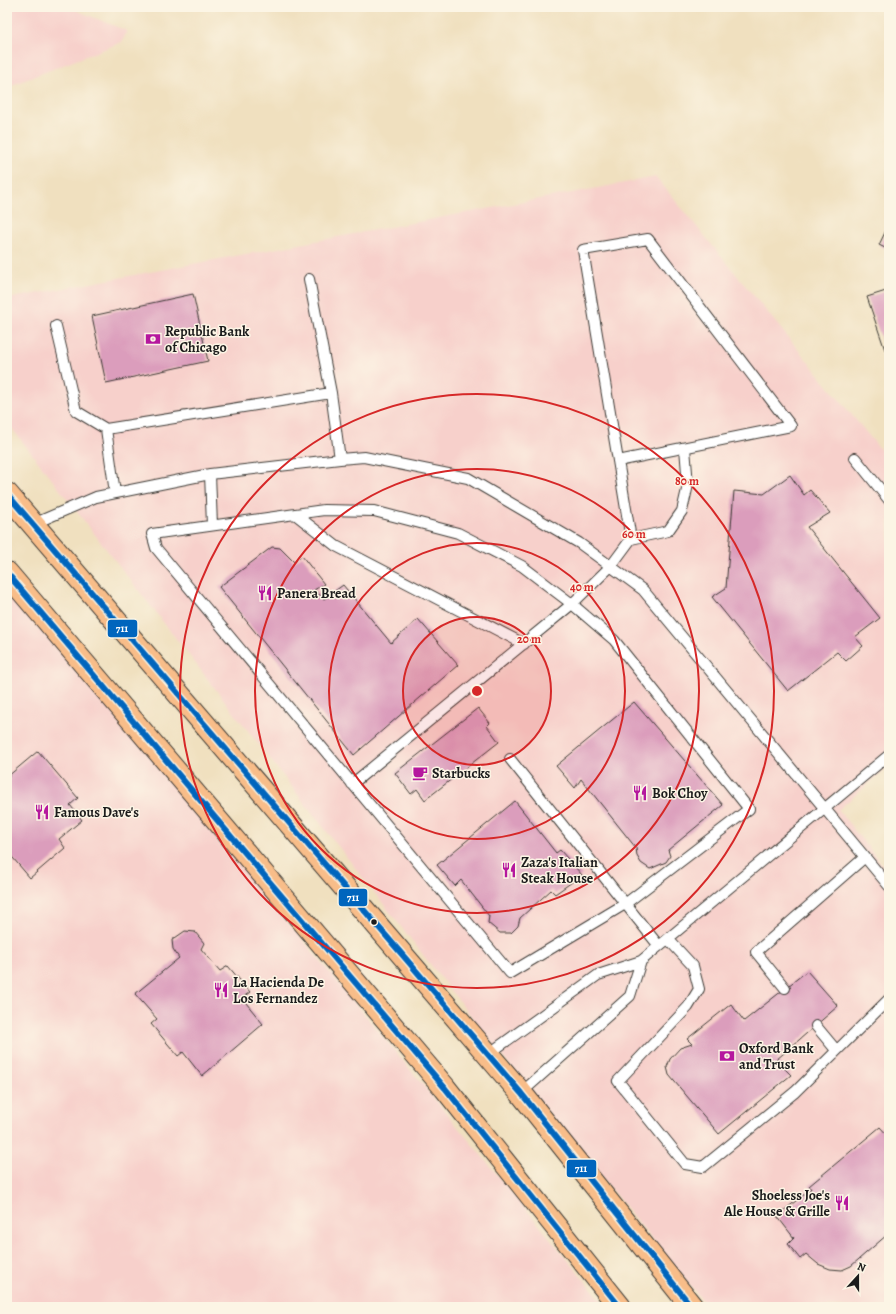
<svg xmlns="http://www.w3.org/2000/svg" width="896" height="1314" viewBox="0 0 896 1314" font-family="Alegreya,serif">
<style>
.built{fill:#f7d0cb}
.building{fill:#db9dbc}
.lines{fill:none;stroke-linecap:round;stroke-linejoin:round}
.lane-casing{stroke:#3c3934;stroke-width:12}
.primary-casing{stroke:#3c3934;stroke-width:24}
.lane{stroke:#fff;stroke-width:10}
.primary{stroke:#f8bd89;stroke-width:22}
.bus-1-casing{stroke:#fcf5e5;stroke-width:9}
.bus-1{stroke:#0065bd;stroke-width:6}
.ring{fill:none;stroke:#d62828;stroke-width:2}
.bus-dot{fill:#1c1c1c;stroke:#fcf5e5;stroke-width:1.5}
.labels{text-anchor:middle;stroke-width:3;stroke-linejoin:round;paint-order:stroke}
.poi-label{font-size:14px;font-weight:bold;fill:#1c1c1c;stroke:#fcf5e5;text-anchor:start}
.centre{fill:#d62828;stroke:#fcf5e5;stroke-width:2}
.ring-label{font-size:12px;text-anchor:middle;font-weight:bold;fill:#d62828;stroke:#fcf5e5;stroke-width:3;stroke-linejoin:round;paint-order:stroke}
.line-badge{stroke:#fcf5e5;stroke-width:1.5}
.badge-label{font-size:11px;text-anchor:middle;font-weight:bold;fill:#fff}
</style>
<rect width="100%" height="100%" fill="#fcf5e5"/>
<filter id="ink" filterUnits="userSpaceOnUse"><feTurbulence type="fractalNoise" baseFrequency=".025" numOctaves="2"/><feDisplacementMap in="SourceGraphic" scale="8" xChannelSelector="R" yChannelSelector="G"/><feConvolveMatrix kernelMatrix="1 2 1 2 8 2 1 2 1" color-interpolation-filters="sRGB"/></filter>
<filter id="wash" filterUnits="userSpaceOnUse"><feTurbulence type="fractalNoise" baseFrequency=".012" numOctaves="4" result="noise"/><feDisplacementMap in="SourceGraphic" scale="16" xChannelSelector="R" yChannelSelector="G"/><feGaussianBlur stdDeviation="0.9" result="paint"/><feColorMatrix in="noise" values="0 0 0 0 0 0 0 0 0 0 0 0 0 0 0 0 0 1.4 0 .05"/><feComposite in="paint" operator="in"/></filter>
<g filter="url(#wash)">
<rect width="100%" height="100%" fill="#f0e0bf"/>
<path class="built" d="M7 7H68L127 31 122 42 7 87Z
M656 177 889 460V766L838 810 889 873V1307H708L523 1083 7 422V299Z
M7 583 607 1307H7Z"/>
<g id="blocks">
<path class="building" d="M889 224V250L879 245Z
M889 290V352L886 353 867 297Z
M193 294 208 361 106 383 92 316Z
M790 475 804 495 810 490 830 513 807 527 880 618 855 637 863 646 846 661 837 652 788 691 712 597 726 588 734 491 764 494Z
M272 547 280 548 294 562 302 556 324 584 314 590 324 599 343 585 391 643 418 619 458 665 354 755 219 587Z
M634 702 723 805 668 850 670 856 666 862 650 869 641 863 637 856 636 848 581 779 575 788 556 766Z
M478 708 490 723 487 726 499 742 425 800 417 789 411 794 395 773Z
M38 751 78 798 70 805 82 820 59 839 65 848 30 878 7 851V777Z
M515 801 556 853 560 850 582 875 555 894 551 890 520 918 518 926 511 933H500L488 923 489 916 461 880 455 886 437 865Z
M185 931 195 932 204 943 201 949 220 971 228 966 250 992 242 998 263 1024 202 1076 183 1052 178 1056 151 1024 157 1019 135 994 179 958 173 949 172 940Z
M807 971 838 1006 776 1060 791 1075 719 1134 669 1075 667 1067 670 1059 680 1048 692 1044 687 1039 731 1004 744 1021Z
M880 1127 889 1137V1229L886 1232 888 1234 851 1266 842 1270 830 1269 818 1264 806 1254 800 1259 788 1244 794 1238 777 1216 811 1189 809 1186Z"/>
</g>
</g>
<g filter="url(#ink)">
<use href="#blocks" fill-opacity="0" stroke="#3c3934" stroke-width="1"/>
<g class="lines">
<g class="lane-casing">
<path id="lane" d="M309 279 331 393
M56 326 76 411 106 429 115 493
M106 429 331 393 340 459
M855 458 889 500
M618 461 791 426 648 239 583 250 631 539
M210 474 212 525
M324 510 374 511 458 533 522 566 572 604 614 640 749 809 625 904 510 973 156 548 152 534Z
M295 514 336 546 524 644
M33 524 96 497 210 474 340 459 364 457 468 478 579 543 643 590 889 886
M510 759 659 946
M352 784 572 604 611 566 631 539 668 531 682 511 688 485 685 448
M668 939 693 966 699 989 688 1007 618 1081 685 1164 703 1167 795 1092 889 999
M785 988 756 952 865 857
M816 1026 836 1050
M487 1055 598 975 641 961 889 755
M521 1093 630 996 641 961"/>
</g>
<g class="primary-casing">
<path id="primary" d="M7 494 521 1093 692 1307
M7 573 445 1088 620 1307"/>
</g>
<use href="#lane" class="lane"/>
<use href="#primary" class="primary"/>
<g class="bus-1-casing">
<path id="bus-1" d="M7 494 521 1093 692 1307
M7 573 445 1088 620 1307"/>
</g>
<use href="#bus-1" class="bus-1"/>
</g>
</g>
<circle cx="477" cy="691" r="74" fill="#d62828" fill-opacity=".12"/>
<g class="ring">
<circle cx="477" cy="691" r="74"/>
<circle cx="477" cy="691" r="148"/>
<circle cx="477" cy="691" r="222"/>
<circle cx="477" cy="691" r="297"/>
</g>
<defs>
<g id="bank-bare" transform="scale(1.2)"><path d="M-6-4H6V4H-6ZM0-2.3a2.3 2.3 0 1 0 0 4.6a2.3 2.3 0 1 0 0-4.6Z" fill="#b5179e" stroke="#fcf5e5" stroke-width="2.5" paint-order="stroke"/></g>
<g id="restaurant-bare" transform="scale(1.2)"><path d="M-5-6h1v4h1v-4h1v4h1v-4h1v5L-1.5 .5V6h-2V.5L-5-1ZM5-6V6H3V1.5H1.5Q1.5-4 5-6Z" fill="#b5179e" stroke="#fcf5e5" stroke-width="2.5" paint-order="stroke"/></g>
<g id="cafe-bare" transform="scale(1.2)"><path d="M-5.5-4.5H6V0H3Q3 3.5 0 3.5H-2.5Q-5.5 3.5-5.5 0ZM3-3.2v2h1.7v-2ZM-6 4.5H4V6H-6Z" fill="#b5179e" stroke="#fcf5e5" stroke-width="2.5" paint-order="stroke"/></g>
</defs>
<g fill-rule="evenodd">
<use href="#bank-bare" x="153" y="339"/>
<use href="#restaurant-bare" x="265" y="593"/>
<use href="#cafe-bare" x="420" y="773"/>
<use href="#restaurant-bare" x="640" y="793"/>
<use href="#restaurant-bare" x="42" y="812"/>
<use href="#restaurant-bare" x="509" y="870"/>
<use href="#restaurant-bare" x="221" y="990"/>
<use href="#bank-bare" x="727" y="1056"/>
<use href="#restaurant-bare" x="842" y="1203"/>
</g>
<circle class="bus-dot" cx="374" cy="922" r="3.5"/>
<g class="labels">
<g class="poi-label">
<text x="165" y="336">Republic Bank<tspan x="165" dy="16">of Chicago</tspan></text>
<text x="277" y="598">Panera Bread</text>
<text x="432" y="778">Starbucks</text>
<text x="652" y="798">Bok Choy</text>
<text x="54" y="817">Famous Dave's</text>
<text x="521" y="867">Zaza's Italian<tspan x="521" dy="16">Steak House</tspan></text>
<text x="233" y="987">La Hacienda De<tspan x="233" dy="16">Los Fernandez</tspan></text>
<text x="739" y="1053">Oxford Bank<tspan x="739" dy="16">and Trust</tspan></text>
<text x="830" y="1200" text-anchor="end">Shoeless Joe's<tspan x="830" dy="16">Ale House &amp; Grille</tspan></text>
</g>
</g>
<circle cx="477" cy="691" r="6" class="centre"/>
<g class="ring-label">
<text x="687" y="485">80 m</text>
<text x="634" y="538">60 m</text>
<text x="582" y="591">40 m</text>
<text x="529" y="643">20 m</text>
</g>
<g class="line-badge">
<rect x="107" y="619" width="31" height="19" rx="4" fill="#0065bd"/>
<rect x="338" y="888" width="30" height="19" rx="4" fill="#0065bd"/>
<rect x="566" y="1159" width="31" height="19" rx="4" fill="#0065bd"/>
</g>
<g class="badge-label">
<text x="122" y="632">711</text>
<text x="353" y="901">711</text>
<text x="581" y="1172">711</text>
</g>
<rect width="896" height="1314" fill="none" stroke="#fcf5e5" stroke-width="24"/>
<g transform="translate(858 1276) rotate(21)" stroke="#fcf5e5" stroke-width="3" paint-order="stroke">
<path d="M0-3L7 15L0 10L-7 15Z" fill="#1c1c1c"/>
<text y="-6" font-size="11" font-weight="bold" text-anchor="middle" fill="#1c1c1c">N</text>
</g>
</svg>
